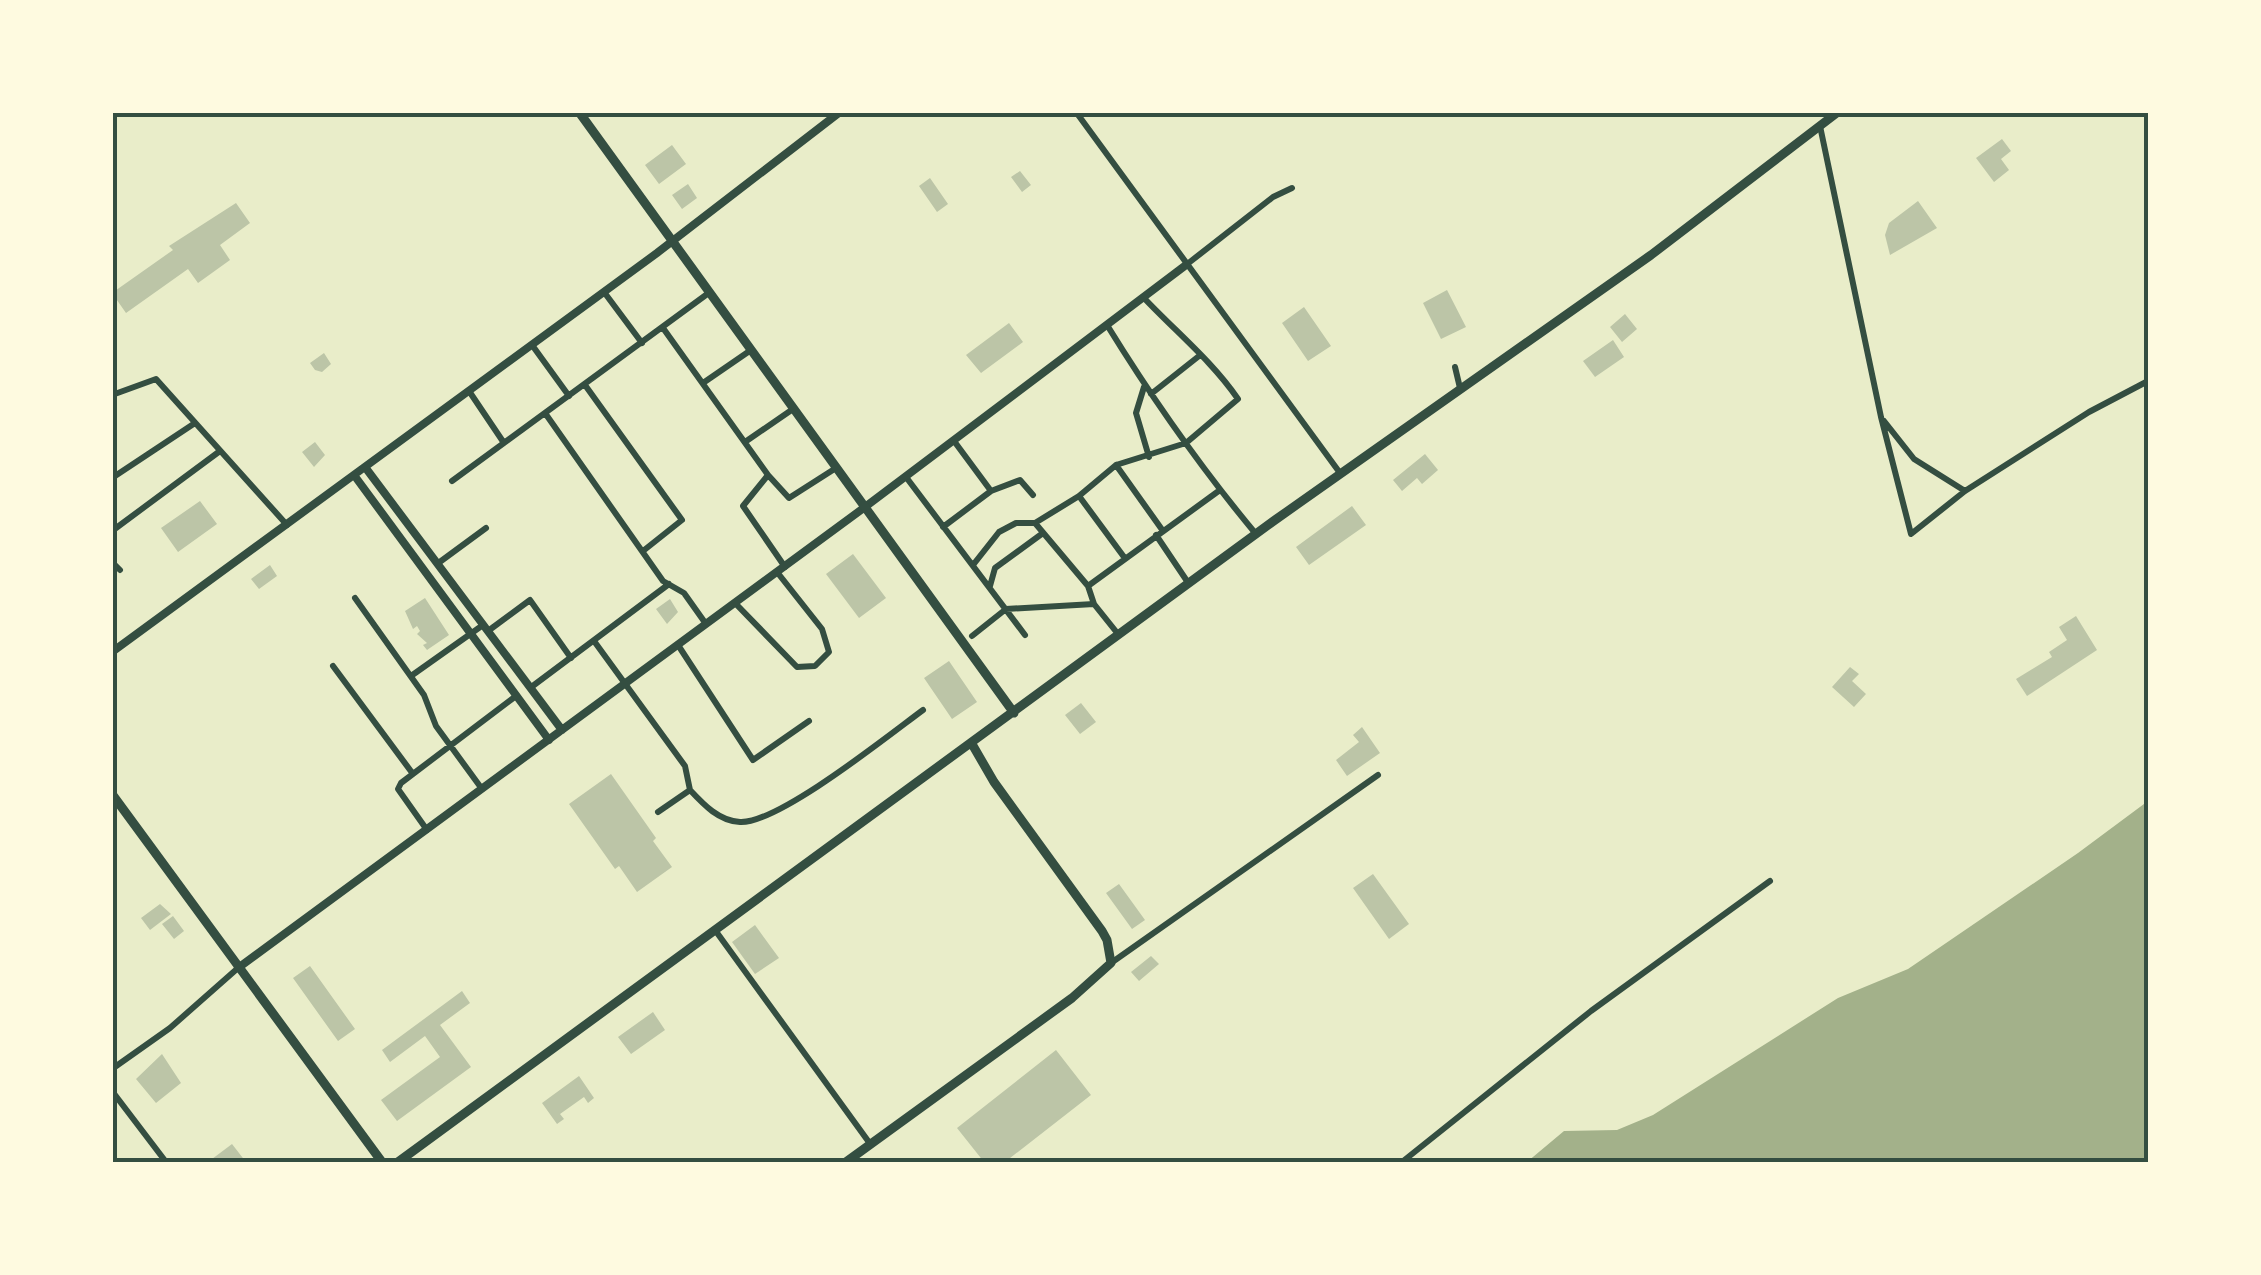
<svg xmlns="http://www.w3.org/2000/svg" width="2261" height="1275" viewBox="0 0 2261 1275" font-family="'Source Serif 4',serif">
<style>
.water{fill:#a3b18a}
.building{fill:#bcc5a7}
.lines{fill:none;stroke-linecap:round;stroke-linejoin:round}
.minor{stroke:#344e41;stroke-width:6}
.tertiary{stroke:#344e41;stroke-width:8}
.secondary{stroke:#344e41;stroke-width:9}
.neatline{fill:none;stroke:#344e41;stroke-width:4}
</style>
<rect width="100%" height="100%" fill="#e9edc9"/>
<path class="water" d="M2148 801V1162H1527L1564 1131 1617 1130 1653 1115 1838 998 1908 969 2078 853Z"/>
<path class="building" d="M2002 139 2011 151 2001 159 2009 170 1994 182 1976 158Z
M672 145 686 164 659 184 645 165Z
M1020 171 1031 185 1022 192 1011 177Z
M930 178 948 204 937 212 919 186Z
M688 184 697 198 682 209 672 195Z
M1918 201 1937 228 1890 255 1885 235 1889 223Z
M236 203 250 223 220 245 230 260 198 283 188 269 126 313 112 293 173 250 169 246Z
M1447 290 1466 327 1441 339 1423 303Z
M1304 307 1331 346 1308 361 1282 323Z
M1625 314 1637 329 1622 342 1610 327Z
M1009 323 1023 342 981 373 966 355Z
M1613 340 1624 357 1595 377 1583 361Z
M324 353 331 364 322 372 315 370 310 363Z
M315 442 325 455 314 467 302 452Z
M1425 454 1438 470 1422 484 1417 478 1402 491 1393 480Z
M200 501 217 524 178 552 161 528Z
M1352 506 1366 525 1309 565 1296 547Z
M853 554 886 598 859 618 826 574Z
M270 565 277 576 259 589 251 579Z
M425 598 449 635 427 650 423 645 427 643 417 634 420 631 417 626 413 629 405 611Z
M670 599 678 612 667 624 656 609Z
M2076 616 2097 650 2027 696 2016 679 2052 657 2049 652 2067 640 2059 627Z
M949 661 977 702 952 719 924 678Z
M1850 667 1859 674 1852 681 1866 694 1854 707 1832 687Z
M1081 703 1096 722 1080 734 1065 715Z
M1362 727 1380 753 1347 776 1336 760 1359 742 1353 735Z
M611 774 656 838 653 841 672 867 637 892 619 866 615 869 569 804Z
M1373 874 1409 924 1389 939 1353 888Z
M1119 884 1145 920 1132 929 1106 893Z
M160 904 171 914 150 930 141 918Z
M173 916 184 931 174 939 162 924Z
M755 925 779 958 755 974 732 942Z
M1151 956 1159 964 1139 981 1131 972Z
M310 966 355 1029 338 1041 293 978Z
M462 991 470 1003 440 1025 471 1067 397 1121 381 1100 440 1057 425 1036 390 1062 382 1050Z
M653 1012 665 1030 631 1054 618 1037Z
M1056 1050 1091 1095 1005 1162H984L957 1128Z
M162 1054 181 1083 156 1103 136 1079Z
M579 1076 594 1098 588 1103 584 1097 560 1114 564 1119 557 1124 542 1103Z
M232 1144 246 1162H208Z"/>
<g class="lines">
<path class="minor" d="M1076 112 1340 473
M1820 126 1881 417 1911 534 1965 491 2089 412 2148 381
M1186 265 1273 197 1292 188
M604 292 642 343
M1107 325C1152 398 1201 468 1256 534
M663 328 768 475 789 498 836 468
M532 345 569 396
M1455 367 1460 388
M703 383 751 350
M585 385 682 520 643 551
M1144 387 1136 413 1149 457
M469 391 504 443
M1151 394 1199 356
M112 395 156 379 287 525
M545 413 663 581 684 593 706 624
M1884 421 1914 459 1965 491
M954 441 991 491
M745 442 793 409
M1116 465 1163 531
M768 475 743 506 785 567
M906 477 1025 635
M112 478 195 423
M452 481 710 292
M1079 496 1124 557
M1035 523 1088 586 1094 604 1118 634
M943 527 991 491 1020 480 1033 495
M112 531 220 451
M1156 535 1189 584
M112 562 120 570
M437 564 486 528
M973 565 999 532 1016 523H1035L1079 496 1116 465 1186 443 1238 399C1212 361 1175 331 1143 297
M990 586 995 568 1043 533
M1088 586 1220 490
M355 598 424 695 436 726 482 789
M735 603 797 667 815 666 829 652 822 629 777 572
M488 631 530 600 571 658
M972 636 1006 609 1094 604
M594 641 685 766 690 790 658 812
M678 645 753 760 809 721
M333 666 413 774
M411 676 483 625
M530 688 669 584
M690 790C704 805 719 821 740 822 778 824 889 735 923 710
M427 830 398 789 401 783 516 696
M715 930 871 1145
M1111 963 1378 775
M112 1069 170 1028 238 968
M112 1091 166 1162
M1402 1162 1591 1011 1770 881"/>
<path class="tertiary" d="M365 467 562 730
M354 475 549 740
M112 652 657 253 840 112
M238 968 865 507 1186 265"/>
<path class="secondary" d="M579 112 1014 713
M112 794 382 1162
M398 1162 1275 520 1651 255 1838 112
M846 1162 1072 998 1111 963 1107 940 1102 931 994 782 972 744"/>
</g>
<rect width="2261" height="1275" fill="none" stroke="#fefae0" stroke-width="230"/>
<rect x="115" y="115" width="2031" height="1045" class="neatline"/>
</svg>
